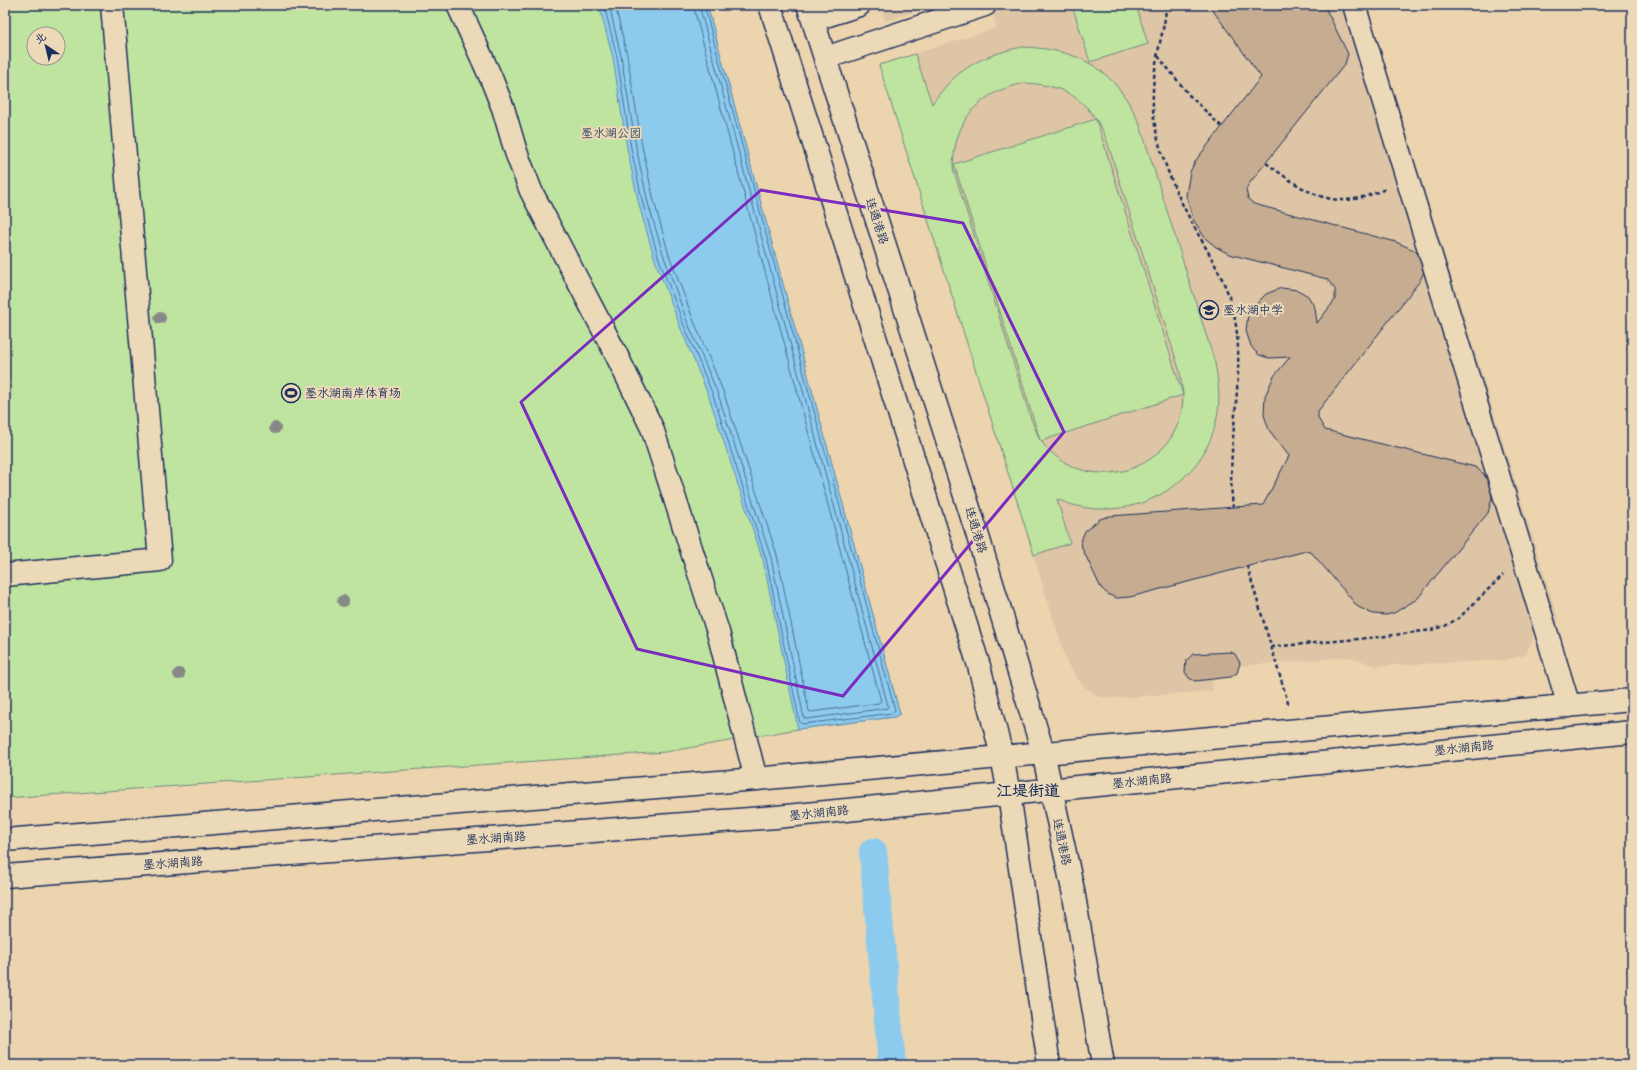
<svg xmlns="http://www.w3.org/2000/svg" width="1637" height="1070" viewBox="0 0 1637 1070" font-family="'Comic Neue','LXGW WenKai TC',sans-serif">
<style>
.built{fill:#ddc5a5}
.green{fill:#bfe49f;stroke:#6d8a7e;fill-rule:evenodd}
.water{fill:#8dcbee;stroke:#5f8db4}
.lines{fill:none;stroke-linecap:round;stroke-linejoin:round}
.shore{stroke:#496d98;stroke-width:1}
.canal{stroke:#8dcbee;stroke-width:28}
.building{fill:#c6ad91;stroke:#1b2f5e}
.minor-casing{stroke:#1b2f5e;stroke-width:25}
.major-casing{stroke:#1b2f5e;stroke-width:25}
.path{stroke:#1b2f5e;stroke-width:2.5;stroke-dasharray:4 3;stroke-linecap:butt}
.minor{stroke:#ecd9b7;stroke-width:22}
.major{stroke:#ecd9b7;stroke-width:22}
.tree{fill:#878888}
.marked{fill:none;stroke:#7b2cbf;stroke-width:3;stroke-linejoin:round}
.labels{text-anchor:middle;stroke-width:4;stroke-linejoin:round;paint-order:stroke}
.park-label{font-size:12px;fill:#344a68;stroke:#ecd9b7}
.street-label{font-size:12px;fill:#1b2f5e;stroke:#ecd9b7}
.poi-label{font-size:12px;fill:#1b2f5e;stroke:#ecd9b7;text-anchor:start}
.district-label{font-size:16px;font-weight:bold;fill:#1b2f5e;stroke:#ecd9b7}
</style>
<rect width="100%" height="100%" fill="#ecd4af"/>
<filter id="ink" filterUnits="userSpaceOnUse"><feTurbulence type="fractalNoise" baseFrequency=".025" numOctaves="2"/><feDisplacementMap in="SourceGraphic" scale="8" xChannelSelector="R" yChannelSelector="G"/><feConvolveMatrix kernelMatrix="1 2 1 2 8 2 1 2 1" color-interpolation-filters="sRGB"/></filter>
<g filter="url(#ink)">
<path class="built" d="M880 5H937L885 21Z
M990 5H1367L1559 622 1534 630 1532 642 1525 655 1505 660 1376 666 1354 658 1346 657 1240 666 1237 673 1231 677 1212 679V691L1117 698 1099 697 1086 688 1080 682 1067 662 879 65 997 28Z"/>
<path class="green" d="M5 5H707L900 714 894 717 798 729 665 752 5 798ZM34 34H58V58H34Z
M1072 5H1136L1148 44 1090 62Z
M1022 47C1081 49 1116 70 1140 125L1215 363C1218 379 1220 395 1218 411 1208 487 1125 530 1057 499L1070 543 1034 555 879 65 915 54 932 104C956 69 980 56 1022 47ZM1025 83C1066 85 1089 100 1106 138L1180 372 1183 395 1096 119 954 164 1040 440 1031 419 953 168C954 120 978 92 1025 83ZM1183 395C1183 472 1086 501 1041 441Z"/>
<path class="water" d="M599 5H707L900 714 894 717 798 729 763 560 709 397 679 324 655 260 639 205 627 148 613 58Z"/>
<g class="lines">
<path class="shore" d="M604 5 617 57 631 148 643 204 659 259 683 323 713 395 766 559 800 723 803 724 893 713 895 710 704 5
M609 5 621 56 636 147 648 203 664 257 687 321 718 394 771 558 804 718 807 719 887 708 888 706 699 5
M615 5 627 55 642 146 654 201 669 255 693 319 723 391 777 555 809 711 811 712 879 703 881 701 693 5"/>
<path class="canal" d="M873 852 892 1065"/>
</g>
<path class="building" d="M1209 5H1324L1348 54 1345 64 1248 185 1246 190 1248 199 1254 204 1396 242 1414 250 1420 256 1424 267V272L1419 282 1318 411V418L1325 430 1475 467 1484 474 1490 486 1492 498 1488 513 1417 599 1394 613 1386 615 1373 614 1358 607 1312 553 1306 551 1130 597 1117 598 1109 595 1101 588 1082 548 1081 541 1085 531 1100 519 1110 516 1263 505 1289 456 1269 430 1264 415 1265 396 1274 376 1290 357 1269 358 1259 355 1254 350 1251 346 1246 331 1248 314 1260 300 1266 294 1281 288 1298 290 1308 296 1315 308 1317 323 1335 300V289L1327 279 1229 254 1216 247 1205 238 1193 219 1186 195 1190 172 1196 160 1261 77Z
M1231 652 1235 654 1240 663 1237 673 1231 677 1195 681 1189 678 1185 672 1186 661 1193 654Z"/>
<g class="lines">
<g class="minor-casing">
<path id="minor" d="M458 5 491 78 503 108 516 152 531 191 616 354 652 428 718 632 756 779
M770 5 979 666 1002 756 1009 794 1049 1065
M808 5 976 530 1043 752 1073 890 1103 1065
M1354 5 1569 706
M813 20 859 5
M825 58 985 5
M5 575 160 560 112 5"/>
</g>
<g class="major-casing">
<path id="major" d="M5 840 756 779 1632 700
M5 876 776 817 1632 732"/>
</g>
<path class="path" d="M1166 5C1166 19 1162 33 1159 47 1154 71 1151 94 1154 119 1159 154 1174 189 1191 221 1207 251 1227 281 1234 314 1247 378 1225 443 1233 507
M1158 56 1189 95 1222 127
M1266 163C1294 183 1322 207 1359 198 1368 196 1377 192 1386 189
M1247 566 1289 706
M1271 647 1379 637 1431 630 1445 626 1459 618 1503 575"/>
<use href="#minor" class="minor"/>
<use href="#major" class="major"/>
</g>
<g class="tree">
<circle cx="160" cy="318" r="6"/>
<circle cx="275" cy="428" r="6"/>
<circle cx="343" cy="601" r="6"/>
<circle cx="179" cy="674" r="6"/>
</g>
</g>
<path class="marked" d="M761 190 963 223 1064 432 843 696 637 649 521 402Z"/>
<defs>
<g id="school-ring" transform="scale(1)"><circle r="9.5" fill="#ecd9b7" stroke="#1b2f5e" stroke-width="1.5"/><path d="M0-5L7-2L0 1L-7-2ZM-4 1L0 2.5L4 1V4Q0 6-4 4Z" fill="#1b2f5e"/></g>
<g id="stadium-ring" transform="scale(1)"><circle r="9.5" fill="#ecd9b7" stroke="#1b2f5e" stroke-width="1.5"/><path d="M0-5a6.5 5 0 1 0 0 10a6.5 5 0 1 0 0-10ZM-3.5-1.8h7v3.6h-7Z" fill="#1b2f5e"/></g>
</defs>
<g fill-rule="evenodd">
<use href="#school-ring" x="1209" y="310"/>
<use href="#stadium-ring" x="291" y="393"/>
</g>
<g class="labels">
<g class="park-label">
<text x="611" y="137">墨水湖公园</text>
</g>
<g class="street-label">
<text transform="translate(877 221) rotate(72)" y="4">连通港路</text>
<text transform="translate(976 530) rotate(73)" y="4">连通港路</text>
<text transform="translate(1464 748) rotate(-6)" y="4">墨水湖南路</text>
<text transform="translate(1142 781) rotate(-6)" y="4">墨水湖南路</text>
<text transform="translate(819 813) rotate(-6)" y="4">墨水湖南路</text>
<text transform="translate(496 838) rotate(-4)" y="4">墨水湖南路</text>
<text transform="translate(1062 842) rotate(78)" y="4">连通港路</text>
<text transform="translate(173 863) rotate(-4)" y="4">墨水湖南路</text>
</g>
<g class="poi-label">
<text x="1223" y="314">墨水湖中学</text>
<text x="305" y="397">墨水湖南岸体育场</text>
</g>
<g class="district-label">
<text x="1028" y="796">江堤街道</text>
</g>
</g>
<rect width="1637" height="1070" fill="none" stroke="#ecd9b7" stroke-width="20"/>
<rect x="10" y="10" width="1617" height="1050" fill="none" stroke="#1b2f5e" stroke-width="1.5" filter="url(#ink)"/>
<g transform="translate(46 46) rotate(325)"><circle r="19" fill="#ecd9b7" stroke="#989593"/>
<path d="M0-3L7 15L0 10L-7 15Z" fill="#1b2f5e"/>
<text y="-6" font-size="11" font-weight="bold" text-anchor="middle" fill="#1b2f5e">北</text>
</g>
</svg>
